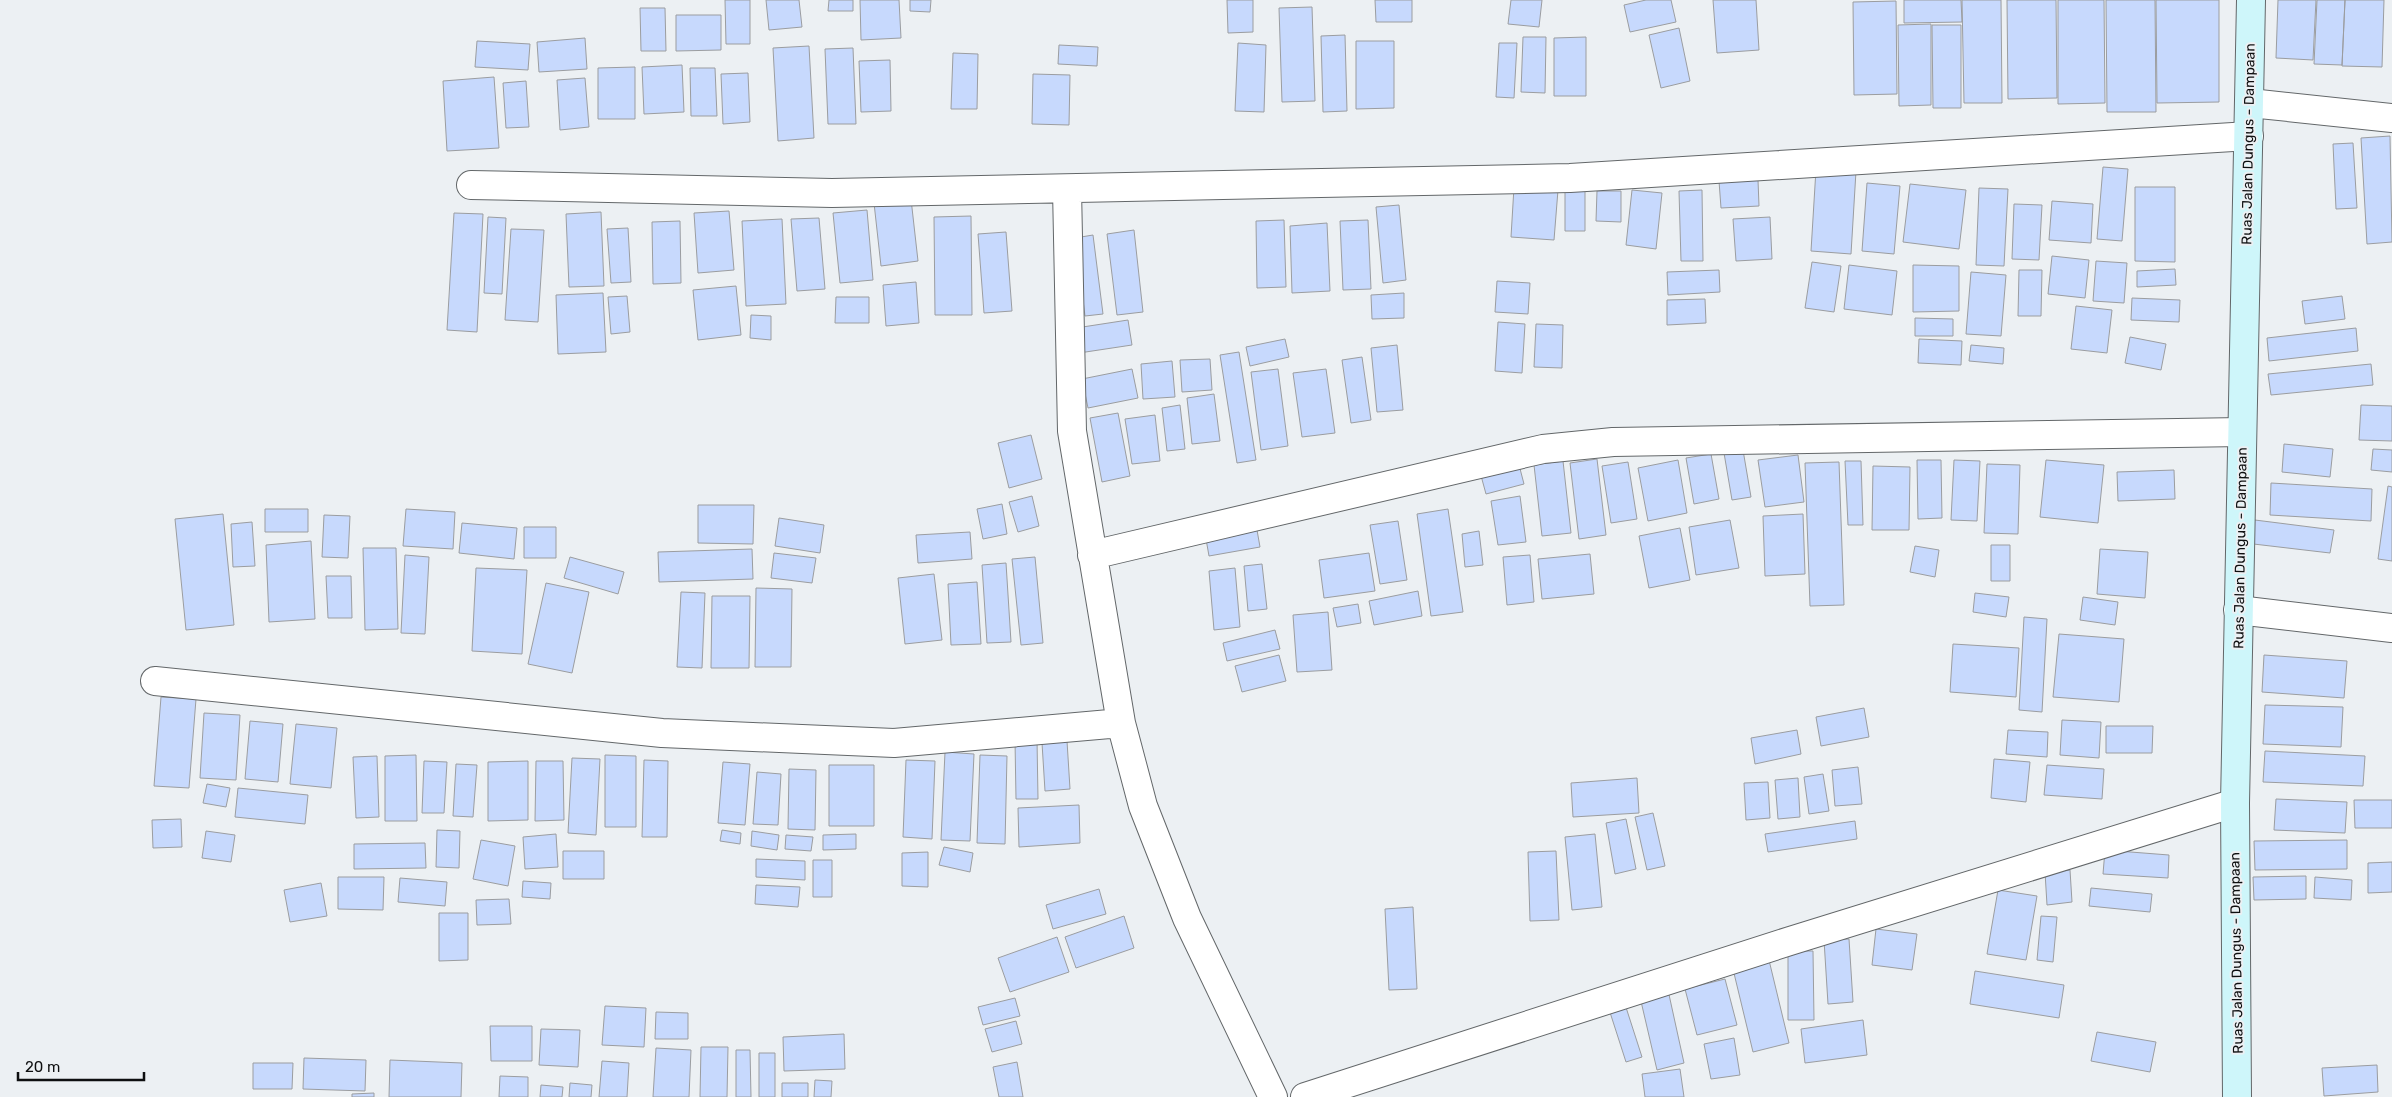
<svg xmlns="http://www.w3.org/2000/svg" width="2392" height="1097" viewBox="0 0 2392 1097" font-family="Rubik,sans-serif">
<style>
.building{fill:#c7d9fd;stroke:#9b9da0}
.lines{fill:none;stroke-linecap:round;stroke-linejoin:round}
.minor-casing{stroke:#636769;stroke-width:30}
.secondary-casing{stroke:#636769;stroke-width:30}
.minor{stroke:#fff;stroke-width:28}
.secondary{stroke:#cef6fa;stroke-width:28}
.labels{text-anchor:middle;stroke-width:4;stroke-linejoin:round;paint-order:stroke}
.street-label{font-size:14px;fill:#0e0f10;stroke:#ecf0f3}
</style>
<rect width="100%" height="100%" fill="#ecf0f3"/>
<path class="building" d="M725 0H750V44H726Z
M766 0H799L802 27 769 30Z
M829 0H853V11H828Z
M860 0H899L901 38 861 40Z
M910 0H931L930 12 910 11Z
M1227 0H1253V32L1228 33Z
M1375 0H1412V22H1376Z
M1511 0H1542L1539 27 1508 24Z
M1646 0H1671L1676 22 1630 32 1624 5Z
M1713 0H1756L1759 50 1717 53Z
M1904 0H1961L1962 22 1904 23Z
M1962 0H2001L2002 103H1964Z
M2007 0H2056L2057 98 2008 99Z
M2058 0H2104L2105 103 2058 104Z
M2106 0H2155L2156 112H2107Z
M2156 0H2219V102L2157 103Z
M2278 0H2316L2313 60 2276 58Z
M2317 0H2345L2342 65 2314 64Z
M2345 0H2384L2382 67 2342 66Z
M1896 1 1897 94 1854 95 1853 2Z
M1312 7 1315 101 1282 102 1279 8Z
M640 8H665L666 51H641Z
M676 15H721V50L676 51Z
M1931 24V105L1899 106 1898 25Z
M1932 25H1961V108H1933Z
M1679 28 1690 81 1661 88 1649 35Z
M1345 35 1347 111 1323 112 1321 36Z
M1523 37H1546L1545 93 1521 92Z
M1586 37V96H1554V38Z
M585 38 587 69 539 72 537 42Z
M477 41 530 44 528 70 475 67Z
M1356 41H1394V108L1356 109Z
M1238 43 1266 45 1264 112 1235 111Z
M1499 43H1517L1514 98 1496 97Z
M1059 45 1098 47 1097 66 1058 64Z
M809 46 814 138 778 141 773 48Z
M853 48 856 124H828L825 49Z
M953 53 978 54 977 109H951Z
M890 60 891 111 861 112 859 61Z
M682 65 684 112 644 114 642 67Z
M635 67V119H598V68Z
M690 68H715L717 116H691Z
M748 73 750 122 723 124 721 74Z
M1033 74 1070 75 1069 125 1032 124Z
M494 77 499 148 447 151 443 81Z
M585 78 589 127 560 130 557 80Z
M526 81 529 127 506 128 503 83Z
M2390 136 2392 242 2367 244 2361 138Z
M2353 143 2357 208 2336 209 2333 144Z
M2103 167 2128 169 2122 241 2097 239Z
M1816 169 1856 171 1851 254 1811 251Z
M1758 180 1759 206 1721 208 1719 181Z
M1867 183 1900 186 1894 254 1862 251Z
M1910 184 1966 190 1959 249 1903 242Z
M1514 187 1558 190 1554 240 1511 237Z
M2135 187H2175V262L2135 261Z
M1979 188 2008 189 2004 266 1976 265Z
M1632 190 1662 193 1656 249 1626 245Z
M1702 190 1703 261H1681L1679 191Z
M1565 191H1585V231H1565Z
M1597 191H1621V222L1596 221Z
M911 199 918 261 881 266 874 203Z
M2052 201 2093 204 2091 243 2049 240Z
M2014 204 2042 205 2039 260 2012 259Z
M1399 205 1406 280 1383 283 1376 207Z
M867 210 873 280 840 283 833 213Z
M729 211 734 270 698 273 694 213Z
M601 212 604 286 569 287 566 214Z
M454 213 483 214 477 332 447 330Z
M971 216 972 315H935L934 217Z
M488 217 506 218 502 294 484 293Z
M1770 217 1772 259 1736 261 1733 219Z
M819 218 825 289 797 291 791 219Z
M782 219 786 304 746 306 742 221Z
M1284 220 1286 287 1257 288 1256 221Z
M1368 220 1371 289 1343 290 1340 221Z
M680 221 681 283 653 284 652 222Z
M1327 223 1330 291 1292 293 1290 226Z
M628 228 631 282 611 283 607 229Z
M511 229 544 230 538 322 505 320Z
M1134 230 1143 312 1117 315 1107 234Z
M1006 232 1012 311 984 313 978 234Z
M1093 235 1103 314 1085 316 1075 238Z
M2052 256 2089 260 2085 298 2048 294Z
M2096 261 2127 263 2124 303 2093 301Z
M1812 262 1841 266 1834 312 1805 308Z
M1849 265 1897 271 1892 315 1844 309Z
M1913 265 1959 266V311L1913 312Z
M2175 269 2176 285 2137 287V271Z
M1719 270 1720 292 1668 295 1667 272Z
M2019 270H2042L2041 316H2018Z
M1971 272 2006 275 2001 336 1966 334Z
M1497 281 1530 283 1528 314 1495 312Z
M916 282 919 323 886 326 883 285Z
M736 286 741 335 698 340 693 290Z
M603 293 606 352 558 354 556 295Z
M1404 293V318L1372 319 1371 295Z
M627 296 630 332 611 334 608 297Z
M2342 296 2345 319 2305 324 2302 301Z
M836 297H869V323H835Z
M2132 298 2180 300 2179 322 2131 320Z
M1705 299 1706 323 1667 325V300Z
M2076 306 2112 310 2107 353 2071 349Z
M751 315 771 316V340L750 338Z
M1915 318 1953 319V336H1915Z
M1128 320 1132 345 1079 353 1076 328Z
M1498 322 1525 324 1522 373 1495 371Z
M1536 324 1563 325 1562 368 1534 367Z
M2356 328 2358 351 2269 361 2267 338Z
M2130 337 2166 344 2161 370 2125 363Z
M1285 339 1289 357 1250 366 1246 347Z
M1919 339 1962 341 1961 365 1918 363Z
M1397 345 1403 410 1377 412 1371 348Z
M1971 345 2004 348 2003 364 1969 361Z
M1239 352 1256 460 1237 463 1220 355Z
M1362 357 1371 420 1351 423 1342 360Z
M1210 359 1212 390 1182 392 1180 360Z
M1172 361 1175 397 1143 399 1141 364Z
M2371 364 2373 385 2271 395 2268 374Z
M1132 369 1138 398 1088 408 1082 379Z
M1278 369 1288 446 1261 450 1251 372Z
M1326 369 1335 433 1302 437 1293 373Z
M1214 394 1220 441 1192 444 1187 398Z
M1180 405 1185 449 1167 451 1162 408Z
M2361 405 2392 406V441L2359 440Z
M1118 413 1130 476 1102 482 1090 418Z
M1155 415 1160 461 1132 464 1125 419Z
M1031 435 1042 479 1009 488 998 443Z
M2284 444 2333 449 2330 477 2282 472Z
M2373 449 2392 450V472L2371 470Z
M1743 450 1751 497 1732 500 1724 453Z
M1711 454 1719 499 1694 504 1686 458Z
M1798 455 1804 502 1765 507 1758 460Z
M1597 459 1606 535 1579 539 1570 463Z
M1678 460 1687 513 1648 521 1638 468Z
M1917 460H1941L1942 518 1918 519Z
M1954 460 1980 461 1977 521 1951 520Z
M2046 460 2104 465 2098 523 2040 517Z
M1518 461 1524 484 1486 494 1480 472Z
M1563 461 1571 533 1542 536 1534 465Z
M1845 461H1861L1863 525H1848Z
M1628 462 1637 519 1611 523 1602 466Z
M1839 462 1844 605 1810 606 1805 463Z
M1987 464 2020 465 2018 534 1984 533Z
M1873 466 1910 467 1909 530H1872Z
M2174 470 2175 499 2118 501 2117 472Z
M2271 483 2372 489 2371 521 2270 515Z
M2388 486 2392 487V561L2378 559Z
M1032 496 1039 526 1018 532 1009 502Z
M1520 496 1526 542 1498 545 1491 501Z
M1002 504 1007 534 983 539 977 509Z
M698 505H754L753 544 698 543Z
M265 509H308V532H265Z
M406 509 455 512 453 549 403 546Z
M1448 509 1463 612 1431 616 1417 514Z
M223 514 234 625 186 630 175 519Z
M1803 514 1805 574 1765 576 1763 516Z
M324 515 350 516 348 558 322 557Z
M779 518 824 525 820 553 775 546Z
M2247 519 2334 530 2330 553 2245 543Z
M1730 520 1739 568 1696 575 1689 527Z
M1398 521 1407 580 1380 584 1370 525Z
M252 522 255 566 233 567 231 524Z
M462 523 517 528 514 559 459 553Z
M524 527H556V558H524Z
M1680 528 1690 580 1649 588 1639 536Z
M1257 530 1260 547 1209 556 1206 539Z
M1479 531 1483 565 1465 567 1462 534Z
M970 532 972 559 918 563 916 535Z
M311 541 315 619 269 622 266 545Z
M1991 545H2010V581H1991Z
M1915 546 1939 550 1935 577 1910 572Z
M363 548H396L398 629 365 630Z
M752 549 753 579 659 582 658 552Z
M2100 549 2148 552 2145 598 2097 594Z
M774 553 816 558 812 583 771 578Z
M1369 553 1375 591 1324 598 1319 560Z
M1590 554 1594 594 1542 599 1538 559Z
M405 555 429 557 425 634 401 633Z
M1530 555 1534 602 1507 605 1503 557Z
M570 557 624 572 618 594 564 578Z
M1035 557 1043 643 1021 645 1012 559Z
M1006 563 1011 642 987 643 982 565Z
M1262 564 1267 609 1248 611 1244 566Z
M476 568 527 570 522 654 472 651Z
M1235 568 1240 627 1214 630 1209 571Z
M934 574 942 640 905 644 898 578Z
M326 576H351L352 618H328Z
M977 582 981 644 951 645 948 584Z
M546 583 589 592 572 673 528 664Z
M756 588 792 589 791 667H755Z
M1418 591 1422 616 1374 625 1369 601Z
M681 592 705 593 702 668 677 667Z
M1975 593 2009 597 2006 617 1973 612Z
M712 596H750L749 668H711Z
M2083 597 2118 602 2115 625 2080 620Z
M1358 604 1361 623 1337 627 1333 608Z
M1328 612 1332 670 1297 672 1293 615Z
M2024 617 2047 619 2042 712 2019 710Z
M1275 630 1280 649 1227 661 1223 643Z
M2059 634 2124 639 2119 702 2053 697Z
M1953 644 2019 648 2016 697 1950 692Z
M1279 655 1286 681 1242 692 1235 666Z
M2264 655 2347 661 2344 698 2262 692Z
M161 697 196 699 189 788 154 786Z
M2265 705 2343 707 2341 747 2263 744Z
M1864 708 1869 737 1821 746 1816 717Z
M204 713 240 715 236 780 200 778Z
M2062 720 2101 722 2099 758 2060 755Z
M250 721 283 724 278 782 245 779Z
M296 724 337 728 331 788 290 784Z
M2106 726H2153L2152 753H2106Z
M1797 730 1801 754 1755 764 1751 738Z
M2008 730 2048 732 2047 757 2006 754Z
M1037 739 1038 799H1016L1015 740Z
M1067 741 1070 789 1045 791 1042 743Z
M2265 751 2365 756 2363 786 2263 782Z
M945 752 974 754 970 841 941 840Z
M416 755 417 821H385V756Z
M605 755 636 756V827H605Z
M980 755 1007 756 1005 844 977 843Z
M377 756 379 817 356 818 353 757Z
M572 758 600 759 596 835 568 833Z
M1994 759 2030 762 2026 802 1991 798Z
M644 760 668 761 667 837H642Z
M906 760 935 761 932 839 903 837Z
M424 761 447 762 444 813H422Z
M528 761V820L488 821V762Z
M536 761H563L564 820 535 821Z
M723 762 750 764 745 825 718 823Z
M456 764 477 765 473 817 453 816Z
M829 765H874V826H829Z
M2047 765 2104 769 2102 799 2044 795Z
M1858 767 1862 804 1835 806 1832 770Z
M789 769 816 770 815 830 788 829Z
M757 772 781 774 778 825 753 824Z
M1823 774 1829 811 1809 814 1804 777Z
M1637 778 1639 813 1573 817 1571 783Z
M1798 778 1800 817 1778 819 1775 780Z
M1768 782 1770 818 1746 820 1744 783Z
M207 784 230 788 226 807 203 803Z
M238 788 308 795 305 824 235 817Z
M2276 799 2347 802 2345 833 2274 830Z
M2354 800H2392V828H2355Z
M1079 805 1080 843 1019 847 1018 808Z
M1653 813 1665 866 1647 870 1635 817Z
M181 819 182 847 153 848 152 820Z
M1626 819 1636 869 1615 874 1606 823Z
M1855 821 1857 839 1768 852 1765 834Z
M437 830 460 831 459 868 436 867Z
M722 830 741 833 740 844 720 841Z
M206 831 235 835 231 862 202 858Z
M752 831 779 835 777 850 751 846Z
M556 834 558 867 525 869 523 837Z
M856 834V849L823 850V835Z
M1595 834 1602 907 1572 910 1565 837Z
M786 835 813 837 811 851 785 849Z
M481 840 515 846 508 886 473 879Z
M2347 840V869L2255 870 2254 841Z
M425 843 426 868 354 869V844Z
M944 847 973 853 970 872 939 865Z
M2105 850 2169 855 2168 878 2103 874Z
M563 851H604V879H563Z
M1556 851 1559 920 1530 921 1528 852Z
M928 852V887L902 886V853Z
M756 859 805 861V880L756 877Z
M813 860H832V897H813Z
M2392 862V892L2368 893V863Z
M2070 870 2072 902 2047 905 2045 872Z
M2306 876V899L2254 900 2253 877Z
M338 877H384L383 910 338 909Z
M2315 877 2352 880 2351 900 2314 898Z
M400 878 447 882 445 906 398 902Z
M523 881 551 883 550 899 522 897Z
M321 883 327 916 290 922 284 890Z
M756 885 800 887 798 907 755 904Z
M2091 888 2152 894 2150 912 2089 906Z
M1099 889 1106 914 1053 929 1046 905Z
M1998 890 2037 896 2026 960 1987 954Z
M509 899 511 924 477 925 476 900Z
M1413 907 1417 989 1389 990 1385 909Z
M439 913H468V960L439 961Z
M1124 916 1134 948 1076 968 1065 937Z
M2041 916 2057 917 2053 962 2037 960Z
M1876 929 1917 934 1912 970 1872 965Z
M1057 937 1069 972 1010 992 998 958Z
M1849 939 1853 1002 1828 1004 1824 940Z
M1788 951H1813L1814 1020H1788Z
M1768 956 1789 1043 1753 1052 1732 965Z
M1975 971 2064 985 2059 1018 1970 1004Z
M1725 979 1737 1025 1697 1035 1685 989Z
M1668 990 1684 1063 1657 1070 1640 997Z
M1015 998 1020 1016 983 1025 978 1007Z
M1623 998 1642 1057 1626 1062 1607 1003Z
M605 1006 646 1008 644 1047 602 1045Z
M656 1012 688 1013V1039H655Z
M1863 1020 1867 1055 1805 1063 1801 1029Z
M1016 1021 1022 1044 992 1052 985 1029Z
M490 1026H532V1061H491Z
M541 1029 580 1030 578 1067 539 1065Z
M2097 1032 2156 1042 2150 1072 2091 1061Z
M844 1034 845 1069 784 1071 783 1037Z
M1734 1038 1740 1075 1711 1079 1704 1044Z
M701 1047H728L727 1097H700Z
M656 1048 691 1050 689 1097H653Z
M736 1050H750L751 1097H736Z
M759 1053H775V1097H759Z
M304 1058 366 1060 365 1091 303 1089Z
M390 1060 462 1063 461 1097H389Z
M602 1061 629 1063 627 1097H599Z
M1017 1062 1023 1097H999L993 1067Z
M253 1063H293L292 1089H253Z
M2377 1065 2378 1092 2324 1096 2322 1068Z
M1680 1069 1684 1097H1645L1642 1074Z
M500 1076 528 1077V1097H499Z
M815 1080 832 1081 831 1097H814Z
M570 1083 592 1085 591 1097H569Z
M782 1083H808V1097H782Z
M541 1085 563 1087 562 1097H540Z
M374 1093V1097H352V1094Z"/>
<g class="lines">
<g class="minor-casing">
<path id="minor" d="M2250 103 2392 118
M471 185 832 193 1570 178 2249 136
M1067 189 1072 431 1121 723 1143 806 1187 918 1273 1097
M1092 555 1543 449 1613 442 2242 432
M2238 610 2392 628
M155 681 662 733 894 743 1121 723
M1305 1097 1790 941 2235 803"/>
</g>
<g class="secondary-casing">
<path id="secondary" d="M2237 1097 2235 803 2251 0"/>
</g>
<use href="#minor" class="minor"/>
<use href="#secondary" class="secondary"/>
</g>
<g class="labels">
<g class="street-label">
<text transform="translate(2248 144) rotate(-89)" y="5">Ruas Jalan Dungus - Dampaan</text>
<text transform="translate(2240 548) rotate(-89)" y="5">Ruas Jalan Dungus - Dampaan</text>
<text transform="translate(2236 953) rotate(-91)" y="5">Ruas Jalan Dungus - Dampaan</text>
</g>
</g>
<path d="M18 1072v8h126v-8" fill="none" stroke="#0e0f10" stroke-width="2.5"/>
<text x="25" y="1072" font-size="15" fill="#0e0f10" stroke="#ecf0f3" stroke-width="4" paint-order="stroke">20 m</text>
</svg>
